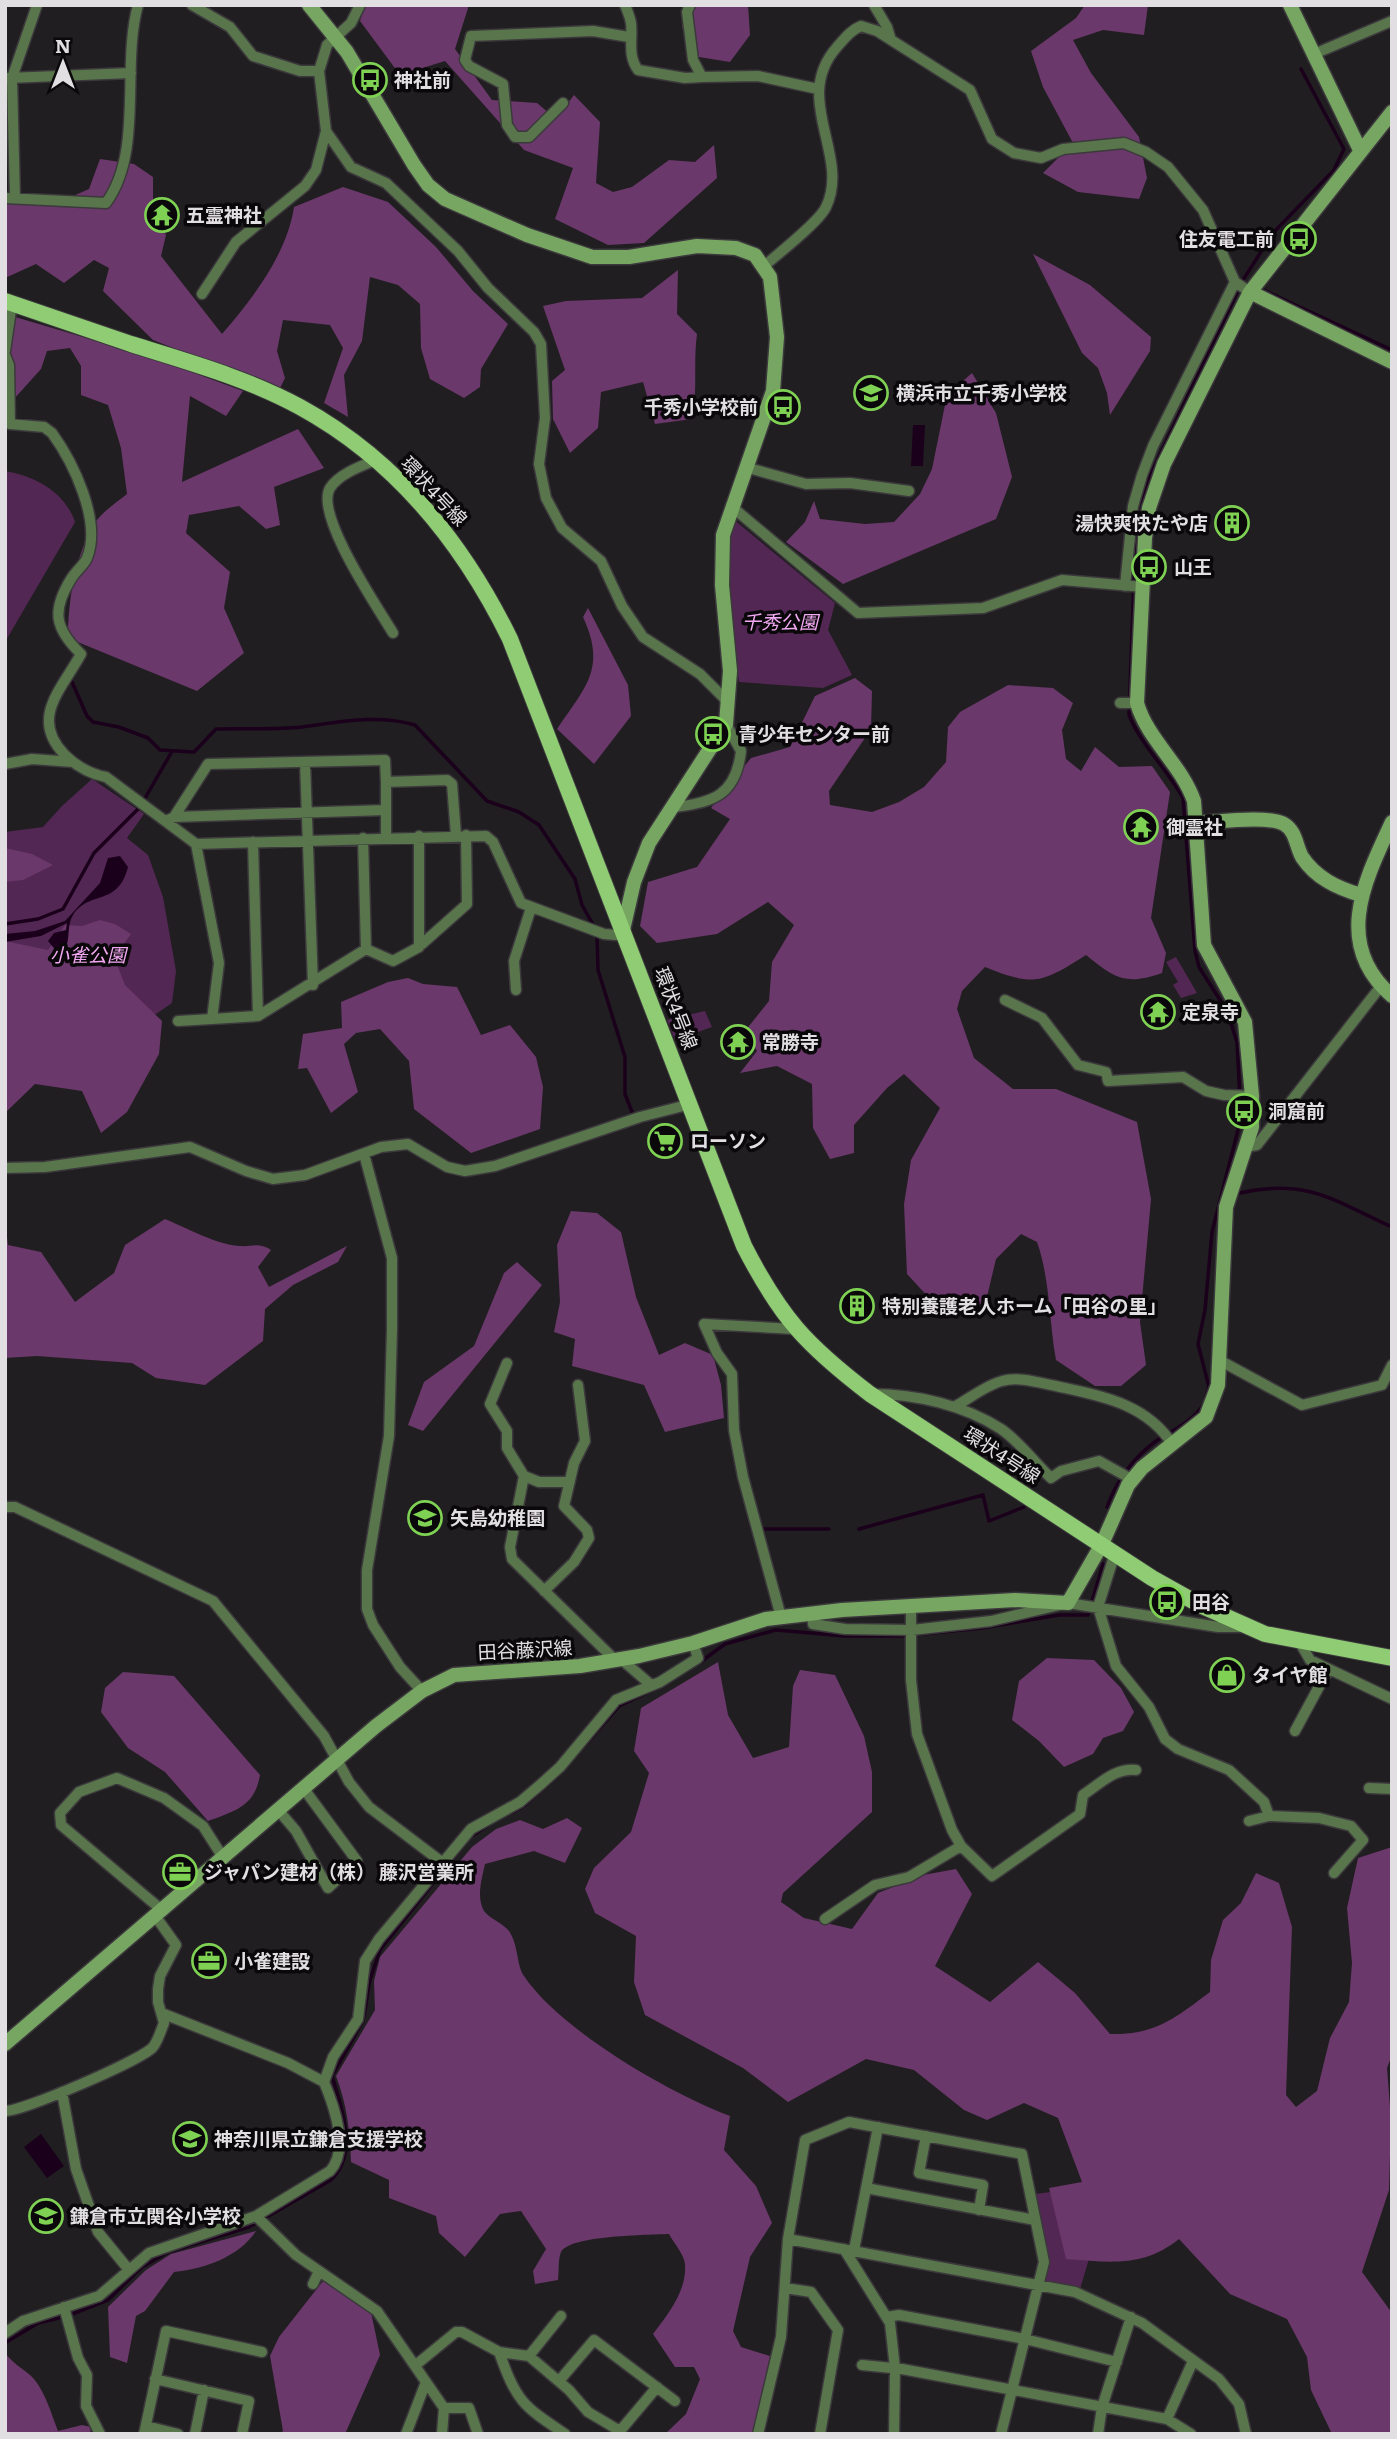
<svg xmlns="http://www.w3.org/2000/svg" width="1397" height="2439" viewBox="0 0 1397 2439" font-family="Literata,'Noto Sans JP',serif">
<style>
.green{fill:#532753}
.forest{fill:#6a386a}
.water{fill:#1b001c}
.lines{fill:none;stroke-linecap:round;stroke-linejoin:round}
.stream{stroke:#1b001c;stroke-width:3.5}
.street-casing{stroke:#3c393c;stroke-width:13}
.secondary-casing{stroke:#3c393c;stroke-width:17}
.primary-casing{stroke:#3c393c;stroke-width:18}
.street{stroke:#58754b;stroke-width:10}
.secondary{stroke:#77a662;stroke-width:14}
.primary{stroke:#8fcc73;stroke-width:16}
.labels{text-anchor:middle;stroke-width:7;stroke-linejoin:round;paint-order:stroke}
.poi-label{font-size:19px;font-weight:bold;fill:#e2dfe2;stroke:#0a080a;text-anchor:start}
.street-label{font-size:19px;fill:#e2dfe2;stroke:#0a080a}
.park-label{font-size:19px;font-style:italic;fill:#f3a8f2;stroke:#0a080a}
</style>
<rect width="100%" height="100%" fill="#211e21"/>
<path class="green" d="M5 471C35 476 65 492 75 522L5 642Z
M733 519 835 603 828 630 852 675 823 688 739 682C732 634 714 564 733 519Z
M92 779 144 814 127 838 148 855 163 897 176 971 172 1003 114 1043 5 1056V832L43 827 62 806Z
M1176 957 1197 993 1181 998 1173 985 1178 982 1166 962Z
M705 1011 712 1027 675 1040 667 1020Z
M1059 2191 1091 2252 1080 2289 1047 2283 1045 2279 1049 2263 1035 2194Z"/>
<path class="forest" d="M365 5H469L455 49 492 100 537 103 556 119 574 95 600 122 596 183 613 192 632 187 669 160 695 162 714 145 717 178 644 243 608 245 555 219 573 168 524 150 445 61 400 75 360 21Z
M684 5H748L750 35 730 62 699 57 682 27Z
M1085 5H1148L1144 35 1103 30 1073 40 1091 73 1139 137 1147 178 1139 199 1078 192 1043 173 1073 143 1043 87 1031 51 1076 18Z
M100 159 134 164 153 177V210L166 235 161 256 222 334C253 298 287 254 294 207L343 187 388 202 436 247 473 291 508 324 481 369 480 387 464 398 430 379 421 348 420 304 398 285 370 277 362 341 344 375 348 417 324 403 343 348 330 325 283 320 277 351 285 378 279 390 153 340 103 291 109 268 94 260 64 283 36 264 5 278V200L55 204 89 189Z
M1033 254 1090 285 1151 337 1150 351 1110 415 1107 393 1098 368 1082 353Z
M678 270 677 314 697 334C693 363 698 390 692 419L655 424 643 382 601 392 598 428 570 453 553 419 552 381 565 370 543 306 566 301 642 298Z
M5 314 154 358 243 391 226 416 190 396 182 482 298 429 324 468 274 487 280 525 266 529 239 506 189 515 186 533 230 572 224 608 244 653 197 691 68 638C68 601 75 555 95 523 102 512 117 502 127 494L121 448 108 405 81 395V366L70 348 47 351 41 369 5 409Z
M972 373 996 413 1012 477 996 519 843 584 786 542 805 522 814 501 820 519 865 524 894 522 920 494 932 469 947 395Z
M588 608 628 685 631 716 594 764 557 729C585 687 607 669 583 617Z
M855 678 872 691 871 729 829 791 830 805 872 812 899 802 924 787 946 762 948 727 960 712 1008 685 1053 688 1073 703 1062 730 1066 759 1081 771 1095 747 1119 767 1152 766 1170 792 1151 918 1166 953 1162 973C1126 986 1114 978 1086 955 1042 983 1034 987 985 967L962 991 957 1009 974 1058 1013 1089H1056L1137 1122 1151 1199 1140 1322 1146 1365 1121 1386H1095L1056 1360C1049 1321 1050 1279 1037 1242L1021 1234 996 1259 985 1305 931 1300 907 1274 904 1204 911 1160 940 1108 904 1074 887 1088 854 1125V1153L830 1159 813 1128 812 1084 777 1066 740 1073 757 1051 745 1031 769 1001 772 962 794 925 768 902 717 934 657 943 640 926 648 882 697 867 730 819 711 808 751 758 790 747 815 696Z
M5 848 32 854 53 865 23 880 5 882Z
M100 920 115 924 131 934 114 957 125 985 162 1021 159 1054 127 1112 101 1133 82 1091 35 1084 5 1113V941L48 950 65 925 82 926Z
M408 978 423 984 457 987 481 1035 510 1025 536 1057 543 1087 540 1129 471 1153 414 1109 409 1061 380 1029 356 1033 344 1044 358 1092 331 1113 307 1068 298 1069 303 1034 342 1028 341 1002 388 982Z
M571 1211 597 1213 621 1232 636 1297 659 1355 685 1343 713 1355 721 1385 724 1418 665 1432 644 1385 572 1366 575 1339 554 1332 560 1302 557 1245Z
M165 1219C187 1228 215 1244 239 1246 253 1247 258 1242 271 1250L258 1267 269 1287 347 1246 338 1262 293 1285 265 1309 263 1341 205 1385 156 1378 132 1363 37 1356 5 1358V1221L8 1245 41 1252 75 1302 114 1273 125 1245Z
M517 1262 542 1285 423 1431 408 1425 424 1382 474 1346 504 1273Z
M1047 1658 1094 1660 1121 1688 1134 1712 1123 1731 1103 1738 1093 1754 1064 1767 1039 1741 1012 1720 1019 1681Z
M718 1662 728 1715 753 1758 789 1747 793 1686 800 1670 835 1675 864 1736 872 1772V1812L783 1893 781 1902 804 1918 852 1929 878 1893 923 1875 956 1869 972 1894 935 1966 990 2002 1038 1962 1075 1993 1110 2034C1156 2035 1175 2018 1210 1992L1211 1960 1223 1920 1241 1903 1256 1873 1279 1883 1292 1927 1286 2095 1296 2107 1317 2091 1330 2038 1349 2002 1352 1963 1347 1908 1358 1858 1392 1847V2055L1387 2068 1391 2120 1389 2190 1362 2272 1392 2313V2434H1332L1311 2390 1307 2357 1287 2319 1230 2294 1179 2239C1143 2268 1110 2262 1066 2259L1049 2188 1082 2182 1058 2118 1024 2103 987 2120 964 2110 914 2070 866 2059 788 2102 743 2068 645 2015 634 1982 636 1936 595 1913 585 1889 594 1868 631 1832 649 1773 634 1751 641 1708Z
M123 1672 174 1676 260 1775C255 1806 235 1811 208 1821L165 1772 128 1748 101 1712 105 1688Z
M567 1818 582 1828 565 1863 534 1851 485 1864C482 1878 476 1897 484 1911 490 1919 503 1923 509 1931 519 1946 516 1964 524 1976 560 2030 669 2093 730 2116L724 2150 756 2186 772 2223 750 2257 733 2331 741 2347 770 2356 753 2434H665L686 2414 700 2379 694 2367H675L653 2334C668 2314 687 2291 685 2264 684 2254 673 2242 669 2234 649 2235 570 2235 561 2252 558 2259 559 2272 558 2280L535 2284 533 2271 546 2249 521 2211 500 2214 465 2257 439 2233 436 2216 389 2198V2180L351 2162C350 2131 347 2105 336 2076L375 2010 374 1981 380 1957 472 1847 496 1829 520 1820 543 1829Z
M256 2231C239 2257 204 2269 174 2272L145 2311 136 2316 127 2363 110 2357 108 2307 146 2270 171 2254Z
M323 2281 371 2312 380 2355 345 2434H279L283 2431 270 2356 279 2337Z
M5 2353C16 2367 25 2369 34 2379 46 2394 51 2413 58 2431L82 2425 91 2427 90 2434H5Z"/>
<path class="water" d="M913 425H925L923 466H911Z
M120 856 128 867C118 907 89 890 73 915 66 926 71 940 64 952L58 953 48 941 54 933 66 930 67 923 41 936 5 942V934L35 931 65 921 100 883 108 858Z
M41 2134 64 2166 47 2178 24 2147Z"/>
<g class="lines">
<path class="stream" d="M1257 287 1392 350
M72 682 87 716 93 722 119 727 148 738 160 750 194 752 216 729C244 728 274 730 302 727 340 722 378 714 415 725L487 801 519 812 539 825 575 879 582 905 595 928
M144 800 171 753
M5 924 38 919 63 909 94 853 138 809
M597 935 598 970 625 1057V1094L632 1112
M1240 1193C1307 1178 1333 1200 1392 1227
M1206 1397 1209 1387 1198 1344 1205 1310 1212 1232 1241 1118 1237 1042 1227 1011 1199 967 1195 951 1183 798C1167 769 1141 745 1129 715L1134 576 1138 526 1147 482 1243 280 1273 233 1334 170 1344 149 1301 69
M1107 1507C1117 1480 1133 1458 1156 1441 1173 1430 1192 1422 1204 1404
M763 1529H829
M859 1529 983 1495 989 1521 1024 1507
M699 1663 725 1644 776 1630 845 1636H903L982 1628 1059 1615H1088L1103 1564
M584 1746 619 1706 653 1690
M513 1812 525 1805 558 1775
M5 2343 38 2323 67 2316 108 2300 142 2267 168 2252 249 2227 331 2180C359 2153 342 2109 332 2076L363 2021 370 1980 380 1950 470 1837 487 1826"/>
<g class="street-casing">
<path id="street" d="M192 5 230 27 253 56 300 71H319
M625 5C627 10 630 17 631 23 633 39 627 55 638 70L685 78 702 77
M690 5 687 12 693 60 702 77 758 76 818 89
M874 5 887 27 891 40
M1314 54 1392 21
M8 78 131 73
M563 103 529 137H515L507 125 503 84 469 66 465 60 471 36 593 31 629 37
M326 131 351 167 386 183 458 251 488 288 534 332 541 344 545 418 539 464 546 498 562 528 601 561 622 606 643 637 700 674 729 703
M5 198 106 203C144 151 121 66 138 5
M15 198 12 78 37 5
M764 266C778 254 820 221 826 207 851 155 791 99 837 47 845 38 851 30 861 26L877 31 970 90 992 139 1014 153 1041 158 1063 149 1124 143 1146 152 1168 167 1203 210 1235 282 1250 292
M202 294 236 242 305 186 316 170 326 131 319 71 327 45 351 23 360 5
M5 351 12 303
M5 355 9 365 10 424 44 427 52 433C73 462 102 521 87 558 84 565 75 572 71 579 51 611 55 629 81 654 61 690 30 718 64 754 76 766 90 774 106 777L196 844 219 963 212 1019 258 1016 366 949 393 961 419 947V836
M376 460C361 466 339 474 330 488 314 514 378 608 393 633
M745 467 806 484 850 483 909 491
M731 506 858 613 983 608 1062 580 1144 587
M1125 586 1133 506 1142 475 1153 446 1235 282
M1120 703H1137
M305 762 313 985
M5 764 32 759 73 762
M674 807C713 803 736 795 741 751L726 724
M174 817 386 810
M166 821 174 817 208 764 385 760 386 782 447 780 452 784 456 835
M363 838 366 949
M386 838V782
M253 842 258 1016
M196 844 486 836 493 842 521 903 604 934 616 935 623 930
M422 944 467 904 466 835
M516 990 514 961 531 908
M1005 1000 1042 1018 1078 1065 1106 1072 1108 1081 1183 1077 1206 1091 1224 1095 1252 1096
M178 1021 212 1019
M1246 1147 1257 1145 1381 986
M364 1154 392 1258V1329L389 1436 367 1570V1609L373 1625 400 1667 422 1691
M5 1168 45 1167 190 1147 246 1171 273 1179 305 1175 381 1147 408 1144 447 1167 465 1171 495 1166 640 1117 691 1104
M704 1324 717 1353 732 1374 734 1430 743 1477 781 1617
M704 1324 794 1329
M1219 1360 1302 1405 1382 1385 1392 1365
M507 1363 490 1404 507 1431V1448L524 1476 510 1547 512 1559 615 1660
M872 1394C916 1394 964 1405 1001 1429 1019 1441 1035 1463 1051 1478L1061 1471 1099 1461 1133 1480
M954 1407C969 1399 986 1385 1002 1381 1018 1376 1040 1383 1056 1386 1101 1396 1146 1403 1173 1445
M524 1476 539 1482H568
M5 1507H15L213 1601 324 1736 349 1782 369 1807 443 1863
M1115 1553 1098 1607 1116 1666 1149 1707 1165 1739 1178 1749 1229 1770 1264 1802 1269 1816
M544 1591 574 1562 589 1538 587 1530 564 1506 574 1463 585 1441 578 1385
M911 1606V1680L917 1734 952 1830 961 1846 992 1876 1080 1814 1083 1795C1100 1784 1114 1768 1136 1770
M812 1614 813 1624 845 1629 912 1630 991 1621 1068 1603 1218 1627H1242
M1299 1641 1310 1660 1392 1699
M621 1659 650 1684
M1295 1731 1328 1670
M1369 1788 1392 1789
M279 1811 296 1831 328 1888 357 1861 304 1789
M1249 1821 1269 1816 1319 1818 1351 1826 1363 1840 1334 1873
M163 1911 61 1825 60 1813 79 1792 117 1778 164 1798 203 1826 224 1859
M825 1919 875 1885 909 1877 961 1846
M164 2014 288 2063 324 2082
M62 2092 76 2169 98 2232 129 2270
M5 2111C21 2112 142 2060 153 2047 158 2041 161 2030 164 2023L158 2002V1989L160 1976 176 1945 156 1917
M926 2136 919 2173 983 2185 979 2210
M866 2188 1035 2220
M256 2216 296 2255 377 2311 444 2408 442 2434
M788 2239 1075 2292 1142 2323 1219 2379 1239 2404 1246 2434
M844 2249 890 2323 895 2368 894 2434
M854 2250 878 2127
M313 2284 319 2271
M785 2288 811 2292 838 2330 820 2434
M64 2307 78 2358 87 2375 86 2406 100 2434
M887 2317 899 2315 1025 2339 1117 2362
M5 2333 23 2321 99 2296 149 2253 256 2216 330 2171C350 2149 334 2106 324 2082L333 2057 358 2019 365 1961 379 1939 471 1829 520 1802 540 1785 560 1767 616 1700 660 1682 698 1658 693 1643
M499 2352 529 2356 569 2390 588 2412 620 2431 657 2387
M529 2356 561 2316
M417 2364 456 2332H462L499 2352C517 2402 522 2405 565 2434
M862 2365 902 2369 1167 2419 1191 2434
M155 2379 249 2401 242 2434
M559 2381 594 2340 675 2401
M444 2408H469L478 2434
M1167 2419 1193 2361
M146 2426 178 2434
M144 2434 166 2331 262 2352
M195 2434 204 2390
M406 2434 426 2382
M758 2434 781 2337 788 2239 805 2140 849 2122 1022 2154 1044 2262 1001 2434
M1098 2434 1102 2407 1131 2317"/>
</g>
<g class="secondary-casing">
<path id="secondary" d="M309 5 347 52 414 165 428 185 445 199 527 235 592 257H629L697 246 736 248 755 255 770 277 777 337 773 391 723 535 722 585 730 671 726 724 649 843 634 882 623 930
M1290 5 1360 150
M1250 292 1392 362
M1392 822C1365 880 1332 944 1392 996
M1197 823C1218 822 1267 815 1284 824 1296 831 1296 846 1302 857 1316 878 1337 888 1361 895
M5 2044 376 1726 422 1691 454 1675 580 1666 639 1656 693 1643 766 1619 842 1610 1015 1600 1068 1603 1102 1544 1128 1485 1142 1468 1206 1417 1218 1385 1226 1207 1252 1127V1096L1245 1022 1204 945 1194 801C1181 764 1147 739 1137 703L1145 538 1149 508 1164 464 1250 292 1392 112"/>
</g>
<g class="primary-casing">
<path id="primary" d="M5 301C47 315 89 330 131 344 188 362 247 378 300 407 395 459 463 543 510 639L744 1246C781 1318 806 1345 870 1394L1152 1578 1202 1606 1265 1634 1392 1658"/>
</g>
<use href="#street" class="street"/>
<use href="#secondary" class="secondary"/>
<use href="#primary" class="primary"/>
</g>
<defs>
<g id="bus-ring" transform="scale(1.75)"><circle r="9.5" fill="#0a080a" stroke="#7ed153" stroke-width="1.5"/><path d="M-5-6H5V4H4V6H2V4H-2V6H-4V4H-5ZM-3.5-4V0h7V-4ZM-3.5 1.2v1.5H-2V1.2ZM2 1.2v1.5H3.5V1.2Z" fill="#7ed153"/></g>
<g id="temple-ring" transform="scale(1.75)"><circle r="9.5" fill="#0a080a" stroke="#7ed153" stroke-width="1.5"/><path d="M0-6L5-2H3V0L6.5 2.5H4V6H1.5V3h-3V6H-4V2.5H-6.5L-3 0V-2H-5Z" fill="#7ed153"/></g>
<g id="school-ring" transform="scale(1.75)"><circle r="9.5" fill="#0a080a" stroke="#7ed153" stroke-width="1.5"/><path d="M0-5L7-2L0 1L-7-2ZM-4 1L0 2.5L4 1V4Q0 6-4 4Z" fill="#7ed153"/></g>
<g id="building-ring" transform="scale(1.75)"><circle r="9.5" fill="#0a080a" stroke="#7ed153" stroke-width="1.5"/><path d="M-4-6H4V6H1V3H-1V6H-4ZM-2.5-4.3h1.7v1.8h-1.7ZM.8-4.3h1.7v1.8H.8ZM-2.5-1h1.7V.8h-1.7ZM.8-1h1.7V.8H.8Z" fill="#7ed153"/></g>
<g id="supermarket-ring" transform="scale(1.75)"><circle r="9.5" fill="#0a080a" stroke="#7ed153" stroke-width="1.5"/><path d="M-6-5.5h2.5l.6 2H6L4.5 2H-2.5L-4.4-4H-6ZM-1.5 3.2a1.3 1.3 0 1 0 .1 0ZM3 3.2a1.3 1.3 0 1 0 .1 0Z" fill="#7ed153"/></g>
<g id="shop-ring" transform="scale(1.75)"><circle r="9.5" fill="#0a080a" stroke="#7ed153" stroke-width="1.5"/><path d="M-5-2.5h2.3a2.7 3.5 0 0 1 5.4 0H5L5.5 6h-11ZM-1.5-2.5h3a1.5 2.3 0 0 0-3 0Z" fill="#7ed153"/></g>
<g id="office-ring" transform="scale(1.75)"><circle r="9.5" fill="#0a080a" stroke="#7ed153" stroke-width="1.5"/><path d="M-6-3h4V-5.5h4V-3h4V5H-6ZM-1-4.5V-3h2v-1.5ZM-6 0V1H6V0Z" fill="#7ed153"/></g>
</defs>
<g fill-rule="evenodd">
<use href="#bus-ring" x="370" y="80"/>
<use href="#temple-ring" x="162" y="215"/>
<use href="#bus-ring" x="1299" y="239"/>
<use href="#school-ring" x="871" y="393"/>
<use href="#bus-ring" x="783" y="407"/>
<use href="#building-ring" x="1232" y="523"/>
<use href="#bus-ring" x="1149" y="567"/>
<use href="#bus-ring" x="713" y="734"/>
<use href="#temple-ring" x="1141" y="827"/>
<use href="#temple-ring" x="1158" y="1012"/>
<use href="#temple-ring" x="738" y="1042"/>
<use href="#bus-ring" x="1244" y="1111"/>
<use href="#supermarket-ring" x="665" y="1141"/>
<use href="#building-ring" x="857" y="1306"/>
<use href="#school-ring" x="425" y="1518"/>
<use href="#bus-ring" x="1167" y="1602"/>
<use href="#shop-ring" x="1227" y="1675"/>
<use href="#office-ring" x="180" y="1872"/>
<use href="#office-ring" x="209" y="1961"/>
<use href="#school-ring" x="190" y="2139"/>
<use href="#school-ring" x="46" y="2216"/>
</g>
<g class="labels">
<g class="poi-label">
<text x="394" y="87">神社前</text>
<text x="186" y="222">五霊神社</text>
<text x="1274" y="246" text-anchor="end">住友電工前</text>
<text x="896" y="400">横浜市立千秀小学校</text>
<text x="758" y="414" text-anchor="end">千秀小学校前</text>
<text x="1208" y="530" text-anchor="end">湯快爽快たや店</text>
<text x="1174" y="574">山王</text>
<text x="738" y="741">青少年センター前</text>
<text x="1166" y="834">御霊社</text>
<text x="1182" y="1019">定泉寺</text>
<text x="762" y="1049">常勝寺</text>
<text x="1268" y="1118">洞窟前</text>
<text x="690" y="1148">ローソン</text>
<text x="882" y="1313">特別養護老人ホーム「田谷の里」</text>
<text x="450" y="1525">矢島幼稚園</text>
<text x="1192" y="1609">田谷</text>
<text x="1252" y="1682">タイヤ館</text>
<text x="204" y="1879">ジャパン建材（株） 藤沢営業所</text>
<text x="234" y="1968">小雀建設</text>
<text x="214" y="2146">神奈川県立鎌倉支援学校</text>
<text x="70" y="2223">鎌倉市立関谷小学校</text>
</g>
<g class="street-label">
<text transform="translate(434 491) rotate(47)" y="7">環状4号線</text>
<text transform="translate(676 1008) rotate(69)" y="7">環状4号線</text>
<text transform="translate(1002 1455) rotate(33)" y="7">環状4号線</text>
<text transform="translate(525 1650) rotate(-3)" y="7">田谷藤沢線</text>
</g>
<g class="park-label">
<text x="780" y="629">千秀公園</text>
<text x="88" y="962">小雀公園</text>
</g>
</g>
<rect width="1397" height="2439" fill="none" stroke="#e2dfe2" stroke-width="14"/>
<g transform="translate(63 63)" stroke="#0a080a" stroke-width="5" paint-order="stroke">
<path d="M0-5L12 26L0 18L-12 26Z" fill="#e2dfe2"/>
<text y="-10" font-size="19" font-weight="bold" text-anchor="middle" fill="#e2dfe2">N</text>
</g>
</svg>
